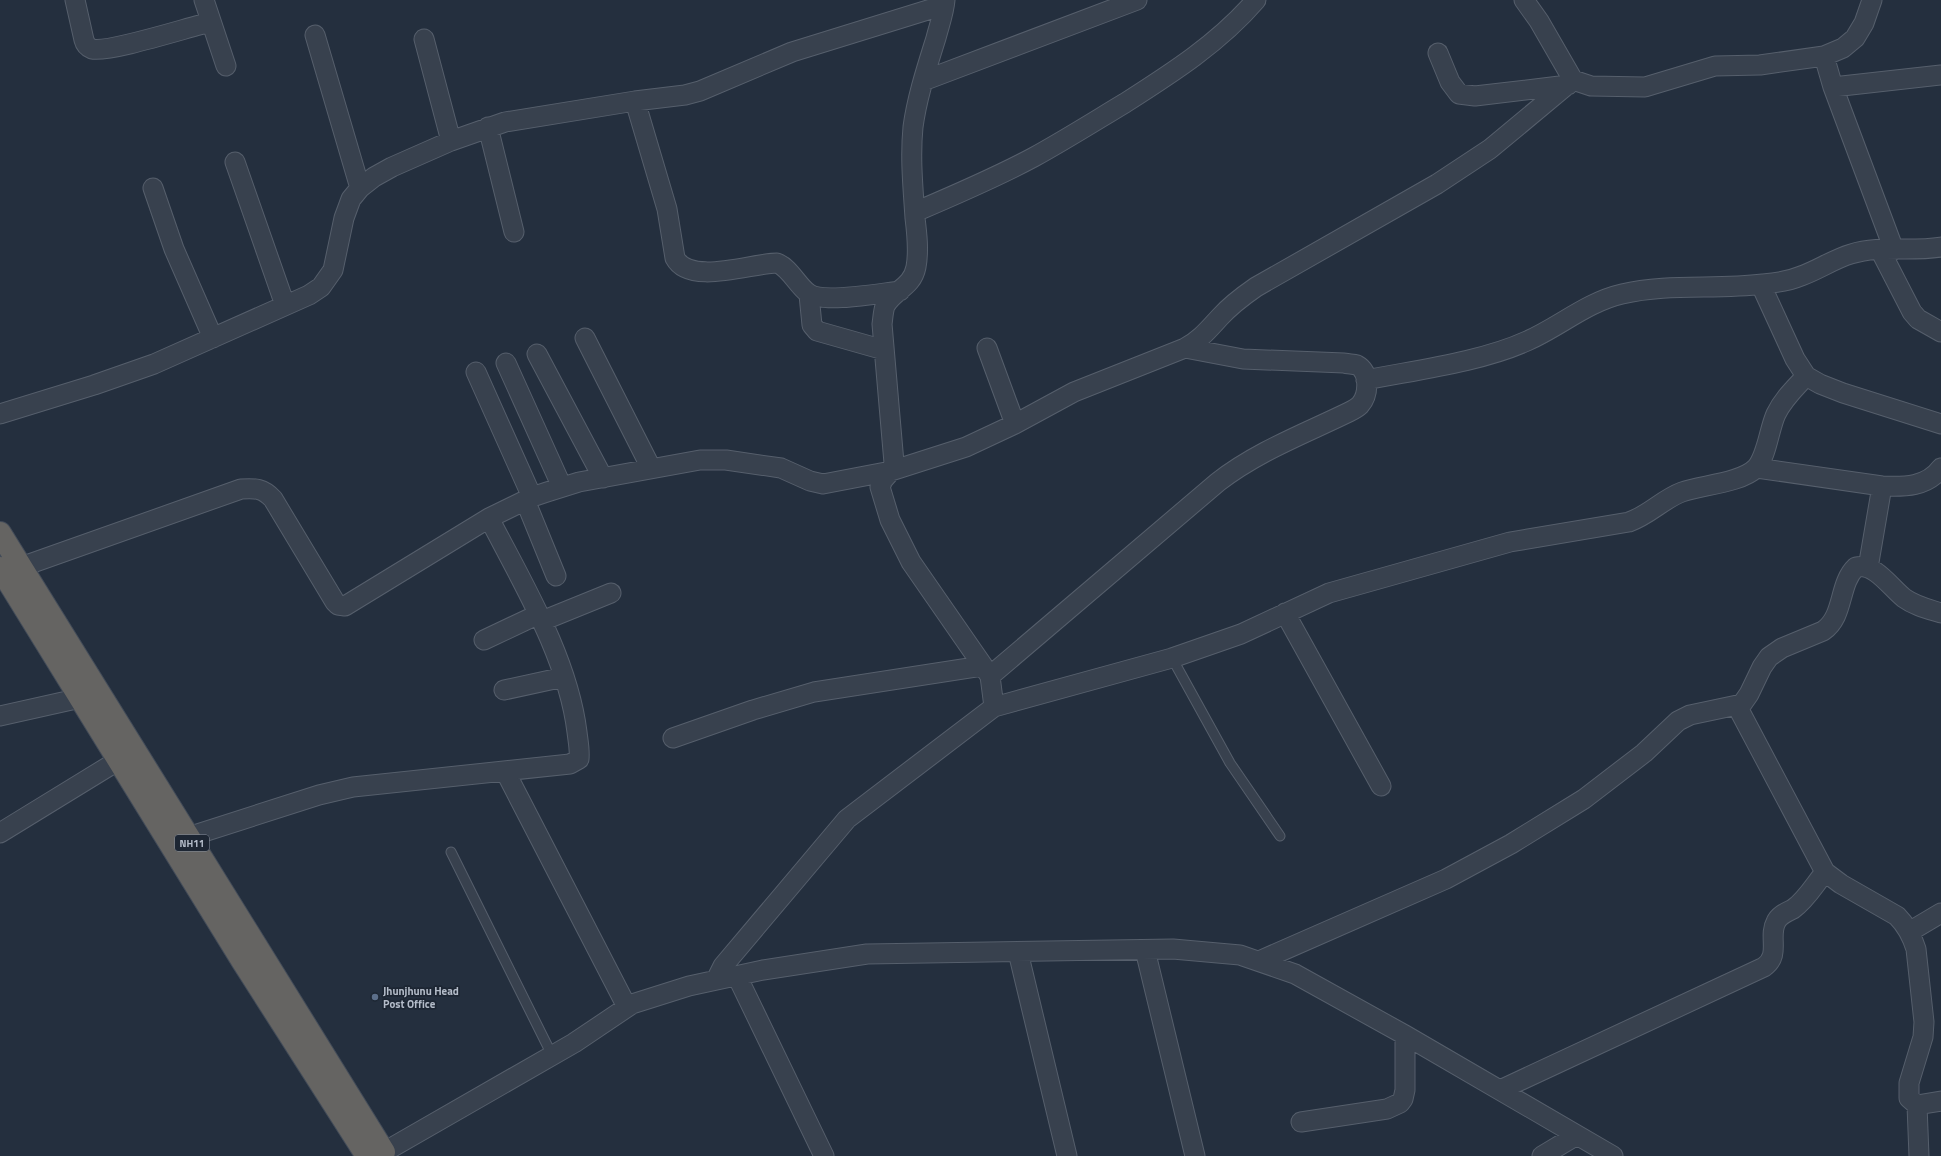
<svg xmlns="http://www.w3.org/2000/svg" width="1941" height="1156" viewBox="0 0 1941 1156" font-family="'Titillium Web',sans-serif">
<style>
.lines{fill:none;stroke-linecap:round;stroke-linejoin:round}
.service-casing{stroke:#565f6c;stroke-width:11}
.minor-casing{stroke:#565f6c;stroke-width:21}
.trunk-casing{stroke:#434c59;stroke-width:24}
.service{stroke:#38414e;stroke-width:9}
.minor{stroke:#38414e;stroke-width:19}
.trunk{stroke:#656462;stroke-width:22}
.service-dot{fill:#5c6f8a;stroke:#1d2633;stroke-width:1.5}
.labels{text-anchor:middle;stroke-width:3.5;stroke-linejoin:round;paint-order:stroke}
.shield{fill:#1d2633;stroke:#878f9c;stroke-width:1}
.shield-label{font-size:10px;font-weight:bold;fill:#b4bcc9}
.poi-label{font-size:11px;font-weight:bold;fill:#b4bcc9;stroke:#1d2633;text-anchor:start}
</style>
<rect width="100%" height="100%" fill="#242f3e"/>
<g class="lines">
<g class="service-casing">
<path id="service" d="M1172 658 1230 763 1280 836
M451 852 552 1055"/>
</g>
<g class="minor-casing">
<path id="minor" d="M75 0 84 40C85 44 87 47 92 49 109 53 189 27 211 22
M204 0 226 66
M1524 0 1539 21 1573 80 1591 86 1645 87 1715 66 1760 65 1824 56 1843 48 1855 38 1864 23 1872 0
M315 35 360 188
M424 39 451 141
M1438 53 1450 82 1459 94 1475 96 1568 85
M1824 56 1833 87 1894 250
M923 81 1137 0
M1833 87 1941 75
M635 101 667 209 675 258C690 286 752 263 777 263 790 268 797 285 808 293 822 304 881 293 900 291
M488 127 514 232
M235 162 285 305
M153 188 174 249 213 338
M915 212C955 195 995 178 1034 157 1065 140 1095 121 1125 103 1172 73 1219 43 1256 0
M1880 250 1912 312 1918 319 1941 332
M1761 285 1795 359 1806 376 1820 384 1843 393 1941 424
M809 295 812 325 817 331 884 350
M585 338 651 468
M987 348 1015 424
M537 354 603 478
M506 363 562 487
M476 372 532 497
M1366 380C1416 370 1481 362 1527 341 1559 327 1587 302 1622 294 1668 283 1716 290 1763 284 1776 283 1789 281 1801 276 1818 270 1834 259 1851 254 1880 245 1911 252 1941 247
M0 414 94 385 154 364 309 295 321 287 333 270 344 218 351 199 360 188 374 177 392 167 451 141 505 122 635 101 685 95 700 91 792 52 944 5
M1757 468 1882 486C1905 487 1927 487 1941 468
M525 500 556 576
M21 567 241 489C255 488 263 488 273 499L335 602 338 605 345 606 489 518 532 497 547 492 579 482 700 460H726L781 468 810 481 823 484 891 471 966 447 1015 424 1074 392 1185 348C1200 340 1208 330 1220 317 1230 306 1243 296 1256 287L1437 184 1490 149 1573 80
M1868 568 1882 486
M1285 613 1381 786
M542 621 611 593
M484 640 539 614
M990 676 1218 482C1258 451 1304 434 1349 412 1353 410 1357 408 1360 405 1369 395 1370 372 1357 365 1353 364 1348 364 1344 363L1243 359 1185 348
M504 690 564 677
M1737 706 1825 872 1841 884 1897 916C1907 926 1912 936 1916 949L1924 1022 1923 1037 1909 1083V1098L1917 1105
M994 707 1172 658 1241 634 1329 593 1510 542 1629 522C1649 515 1663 499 1682 492 1702 485 1741 483 1756 468 1767 456 1769 429 1776 414 1783 399 1795 388 1806 376
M0 716 94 695
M673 738 753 710 814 692 982 666
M505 771 627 1007
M0 833 119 760
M188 837 319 795 353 787 570 764 579 759C580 750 578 741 577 732 568 658 523 584 489 518
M1909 932 1941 913
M1145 950 1195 1156
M1018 952 1067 1156
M1259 961 1446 879 1511 844 1584 799 1644 753 1678 721 1690 715 1742 704 1749 694 1762 667 1769 657 1782 648 1823 631C1845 616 1838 584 1856 567 1875 563 1890 587 1904 598 1915 606 1928 609 1941 613
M737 976 824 1156
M716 980 723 966 847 819 994 707 990 676 911 562 890 520 880 487 883 480 891 471 894 463 882 324C883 318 883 312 885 306 893 290 912 288 916 267 919 251 917 234 915 218 913 187 910 158 913 127 917 97 927 67 936 38 939 26 944 13 945 0
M1500 1090 1764 967C1781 955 1768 937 1776 922 1779 915 1787 912 1793 909 1806 900 1815 884 1825 872
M1301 1122 1387 1109 1400 1103 1403 1099 1405 1090V1035
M384 1152 574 1043 632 1004 689 986 763 970 867 954 1173 949 1240 955 1295 974 1405 1035 1613 1156
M1542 1156 1577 1135
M1919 1156 1917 1105 1941 1101"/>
</g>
<g class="trunk-casing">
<path id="trunk" d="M0 533 384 1152 378 1156
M0 568 243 962 367 1156"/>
</g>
<use href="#service" class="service"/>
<use href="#minor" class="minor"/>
<use href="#trunk" class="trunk"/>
</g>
<circle class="service-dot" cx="375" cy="997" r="4"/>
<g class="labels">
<rect class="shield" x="175" y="835" width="34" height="16" rx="3"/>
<g class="shield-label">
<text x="192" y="847">NH11</text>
</g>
<g class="poi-label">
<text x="383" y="995">Jhunjhunu Head<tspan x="383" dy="13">Post Office</tspan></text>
</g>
</g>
</svg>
